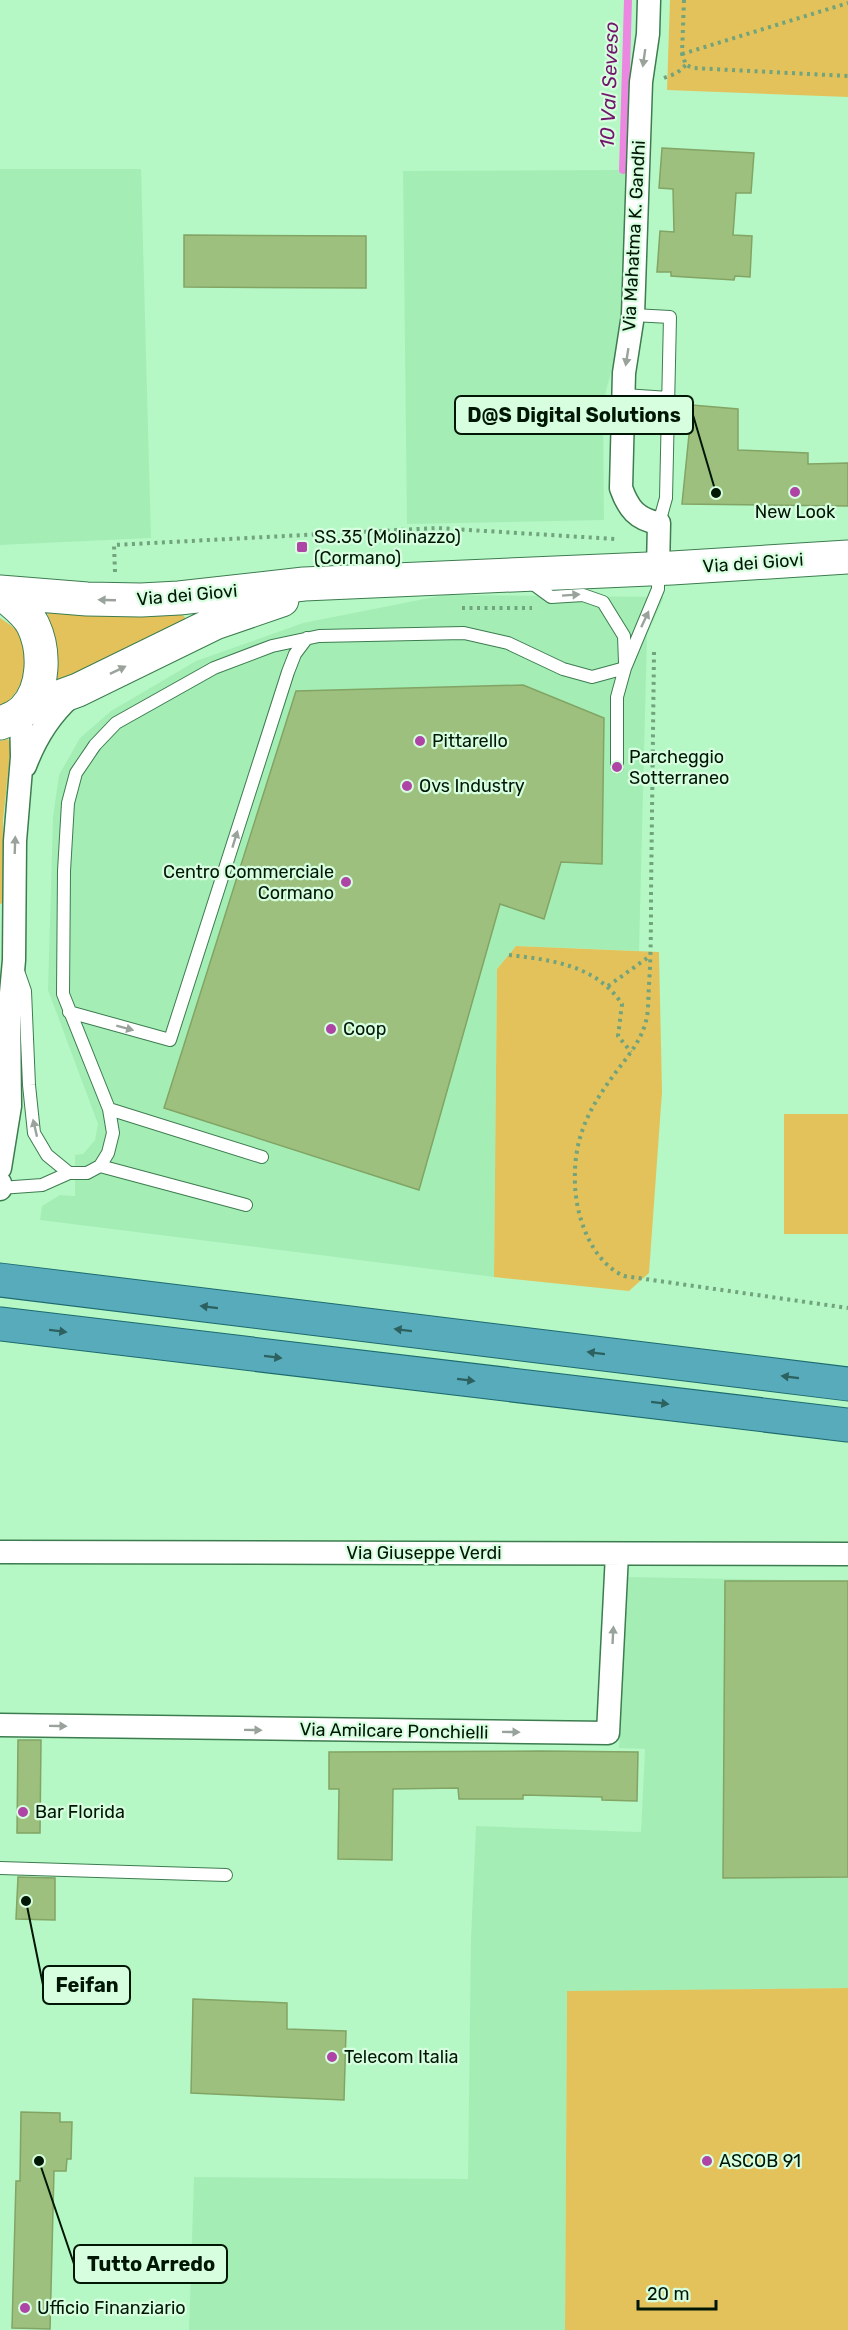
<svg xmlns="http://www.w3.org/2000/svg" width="848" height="2330" viewBox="0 0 848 2330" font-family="Rubik,sans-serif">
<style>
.built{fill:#a4eeb6}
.green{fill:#e4c25b}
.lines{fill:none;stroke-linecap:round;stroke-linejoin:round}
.stream{stroke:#ec87e1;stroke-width:8}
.building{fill:#9dc07f;stroke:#82a464;stroke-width:1.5}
.service-casing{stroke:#3d7c4f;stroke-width:14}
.minor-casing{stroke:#3d7c4f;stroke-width:25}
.secondary-casing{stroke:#3d7c4f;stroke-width:35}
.trunk-casing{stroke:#1d6a6f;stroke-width:35}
.path{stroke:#71a37d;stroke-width:4;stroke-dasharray:3 4.5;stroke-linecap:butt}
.service{stroke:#fff;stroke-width:12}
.minor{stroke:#fff;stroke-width:22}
.secondary{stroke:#fff;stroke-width:33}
.trunk{stroke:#57abba;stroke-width:33}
.oneway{fill:#99a29b}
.oneway2{fill:#2c6160}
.poi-dot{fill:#ae44a5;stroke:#d7fedf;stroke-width:2}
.labels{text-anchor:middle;stroke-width:4.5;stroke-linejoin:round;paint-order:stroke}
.street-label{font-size:18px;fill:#001706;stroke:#d7fedf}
.poi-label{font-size:18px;fill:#001706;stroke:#d7fedf;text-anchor:start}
.water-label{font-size:20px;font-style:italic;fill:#72166b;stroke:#d7fedf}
.leader{fill:none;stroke:#001706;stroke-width:2}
.callout-dot{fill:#001706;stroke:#d7fedf;stroke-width:2}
.callout{fill:#d7fedf;stroke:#001706;stroke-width:2}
.callout-label{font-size:20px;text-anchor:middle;font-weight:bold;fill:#001706}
</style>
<rect width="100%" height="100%" fill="#b5f8c5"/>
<path class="built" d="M0 169H141L151 538 0 545Z
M627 170 623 326 603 403 604 520 407 524 403 171Z
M444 595 664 597 647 635 639 951 516 946 497 969 494 1277 40 1220 42 1206 60 1195 75 1196V1155L83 1154 95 1140 98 1124 48 990 53 817 59 775 80 738 111 711 196 661 303 623Z
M628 1577 848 1581V1988L567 1992 565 2330H189L194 2177 468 2179 471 1938 476 1826 641 1832 645 1749 619 1748Z"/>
<path class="green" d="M670 0H848V97L667 90Z
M45 607 180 611 186 619 55 687C63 657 55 636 45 607Z
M0 618C5 621 11 625 15 629 36 652 25 693 0 707Z
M8 739 11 745 3 821V903L0 904V741Z
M516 946 659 952 662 1092 649 1273 629 1291 494 1277 497 969Z
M784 1114H848V1234H784Z
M848 1988V2330H565L567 1991Z"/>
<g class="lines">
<path class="stream" d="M623 170 628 0"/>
</g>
<path class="building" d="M662 148 754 153 751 193H736L733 235 752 236 750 277 735 276 734 280 685 277 671 276V272H657L660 231 674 232 673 189 659 188Z
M184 235 366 236V288L184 287Z
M692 405 738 409V450L808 453V464L848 463V506L682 504Z
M523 685 604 718 602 864 561 862 544 919 500 904 419 1190 164 1108 296 691Z
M725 1581H848V1877L723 1878Z
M18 1740H41L40 1833H17Z
M542 1751 638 1752 637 1801 602 1800V1797L523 1795V1799H459L458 1788 393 1789 392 1860 338 1859 339 1789H329V1752Z
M18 1877 55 1878V1920L16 1919Z
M193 1999 287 2003V2029L346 2031 344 2100 191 2093Z
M21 2112 60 2113V2122H72L71 2159H67L66 2171H54L50 2329 12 2328 16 2181H20Z"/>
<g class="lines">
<g class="service-casing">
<path id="service" d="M633 315 670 317 666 498 659 523
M624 395 669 398
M529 581 551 597 583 595 603 602 624 636 625 663
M617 767V697L625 668 658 589V569
M18 971 25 991 29 1085 34 1133 47 1155 69 1173
M69 1012 170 1040 288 672 295 654 307 638
M109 1109 262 1157
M100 1166 246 1205
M0 1188 42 1185 69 1173H87L100 1166 108 1153 113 1133 109 1109 63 994 64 871 68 803 76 773 95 745 116 723 214 668 272 646 319 636 464 633 508 643 563 669 592 677 625 668
M0 1868 226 1875"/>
</g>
<g class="minor-casing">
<path id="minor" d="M649 0 648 34 641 82 633 315 624 373 621 488C628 508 637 520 659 523L658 569
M25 766C35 739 49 716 70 697
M0 1168 10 1106 9 1015 14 960 15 841 22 757 21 712
M0 1183V1189
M0 1552 848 1554
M0 1725 608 1733 617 1554"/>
</g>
<g class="secondary-casing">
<path id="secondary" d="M0 592 87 599 141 600 179 598 304 584 672 568 848 557
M0 592C12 602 26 611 33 625 45 650 45 689 24 710 18 716 9 720 0 723
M26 709 78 690 215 623 282 600"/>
</g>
<g class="trunk-casing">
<path id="trunk" d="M0 1280 848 1384
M0 1324 848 1425"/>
</g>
<path class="path" d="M684 0 682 54 686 65 693 68 848 76
M682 54 848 3
M664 78 677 73 686 65
M115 572 114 545 437 528 615 539
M462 608H532
M654 652C653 732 652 813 651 894 651 924 651 954 649 985 648 997 649 1010 646 1021 641 1041 628 1056 616 1072 589 1108 573 1138 575 1184 576 1218 592 1262 624 1276L848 1308
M509 955C552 960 596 965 622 1004L618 1036 631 1052
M608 986 650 956"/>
<use href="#service" class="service"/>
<use href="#minor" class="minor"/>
<use href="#secondary" class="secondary"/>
<use href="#trunk" class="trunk"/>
</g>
<defs><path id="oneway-solid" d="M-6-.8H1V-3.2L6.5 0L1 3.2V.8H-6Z" transform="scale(1.5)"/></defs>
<g class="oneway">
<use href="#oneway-solid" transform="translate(644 58) rotate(98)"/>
<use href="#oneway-solid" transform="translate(627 357) rotate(99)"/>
<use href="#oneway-solid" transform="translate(571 595) rotate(-4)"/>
<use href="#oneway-solid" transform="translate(107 600) rotate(-178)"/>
<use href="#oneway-solid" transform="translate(645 619) rotate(-65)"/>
<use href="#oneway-solid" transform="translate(118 670) rotate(-26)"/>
<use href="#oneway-solid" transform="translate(235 839) rotate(-73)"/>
<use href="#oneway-solid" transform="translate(15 845) rotate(-88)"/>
<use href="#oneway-solid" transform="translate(125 1028) rotate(15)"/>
<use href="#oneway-solid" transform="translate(35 1128) rotate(-103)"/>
<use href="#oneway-solid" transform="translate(613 1635) rotate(-87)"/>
<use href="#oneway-solid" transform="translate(58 1726) rotate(1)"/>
<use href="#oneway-solid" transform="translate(253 1730) rotate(1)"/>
<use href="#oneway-solid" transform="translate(511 1732) rotate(1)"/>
</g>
<g class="oneway2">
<use href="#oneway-solid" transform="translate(209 1307) rotate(-173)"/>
<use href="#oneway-solid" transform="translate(403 1330) rotate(-173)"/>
<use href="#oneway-solid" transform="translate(58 1331) rotate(7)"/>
<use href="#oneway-solid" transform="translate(596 1353) rotate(-173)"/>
<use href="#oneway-solid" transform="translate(273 1357) rotate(7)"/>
<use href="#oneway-solid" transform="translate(790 1377) rotate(-173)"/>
<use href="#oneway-solid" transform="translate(466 1380) rotate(7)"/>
<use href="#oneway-solid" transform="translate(660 1403) rotate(7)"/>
</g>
<g class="poi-dot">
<circle cx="795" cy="492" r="6"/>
<rect x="296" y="541" width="12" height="12" rx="3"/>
<circle cx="420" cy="741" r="6"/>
<circle cx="617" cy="767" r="6"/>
<circle cx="407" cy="786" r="6"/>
<circle cx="346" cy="882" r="6"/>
<circle cx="331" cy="1029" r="6"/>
<circle cx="23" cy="1812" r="6"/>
<circle cx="332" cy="2057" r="6"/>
<circle cx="707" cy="2161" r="6"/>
<circle cx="25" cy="2308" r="6"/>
</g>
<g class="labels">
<g class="street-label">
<text transform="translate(634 236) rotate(-87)" y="6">Via Mahatma K. Gandhi</text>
<text transform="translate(753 563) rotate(-4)" y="6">Via dei Giovi</text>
<text transform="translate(187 595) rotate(-5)" y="6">Via dei Giovi</text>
<text x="424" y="1559">Via Giuseppe Verdi</text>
<text transform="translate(394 1731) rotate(1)" y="6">Via Amilcare Ponchielli</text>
</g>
<g class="poi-label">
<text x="795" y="518" text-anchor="middle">New Look</text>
<text x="314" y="543">SS.35 (Molinazzo)<tspan x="314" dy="21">(Cormano)</tspan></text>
<text x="432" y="747">Pittarello</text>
<text x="629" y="763">Parcheggio<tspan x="629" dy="21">Sotterraneo</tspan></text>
<text x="419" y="792">Ovs Industry</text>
<text x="334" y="878" text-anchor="end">Centro Commerciale<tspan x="334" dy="21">Cormano</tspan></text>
<text x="343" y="1035">Coop</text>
<text x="35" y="1818">Bar Florida</text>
<text x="344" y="2063">Telecom Italia</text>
<text x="719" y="2167">ASCOB 91</text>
<text x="37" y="2314">Ufficio Finanziario</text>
</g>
<g class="water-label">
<text transform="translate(609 85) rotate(-88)" y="7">10 Val Seveso</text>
</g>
</g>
<path class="leader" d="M716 493L693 415M26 1901L43 1985M39 2161L74 2264"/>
<g class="callout-dot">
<circle cx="716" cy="493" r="6"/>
<circle cx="26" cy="1901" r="6"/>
<circle cx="39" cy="2161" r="6"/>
</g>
<g class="callout">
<rect x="455" y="396" width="238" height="38" rx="6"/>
<rect x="43" y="1966" width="87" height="38" rx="6"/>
<rect x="74" y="2245" width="153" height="38" rx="6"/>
</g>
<g class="callout-label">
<text x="574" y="422">D@S Digital Solutions</text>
<text x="87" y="1992">Feifan</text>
<text x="151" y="2271">Tutto Arredo</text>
</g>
<path d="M638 2300v9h78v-9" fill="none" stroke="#001706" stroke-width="3"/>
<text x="647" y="2300" font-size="18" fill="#001706" stroke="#d7fedf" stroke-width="4.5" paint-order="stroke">20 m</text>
</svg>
